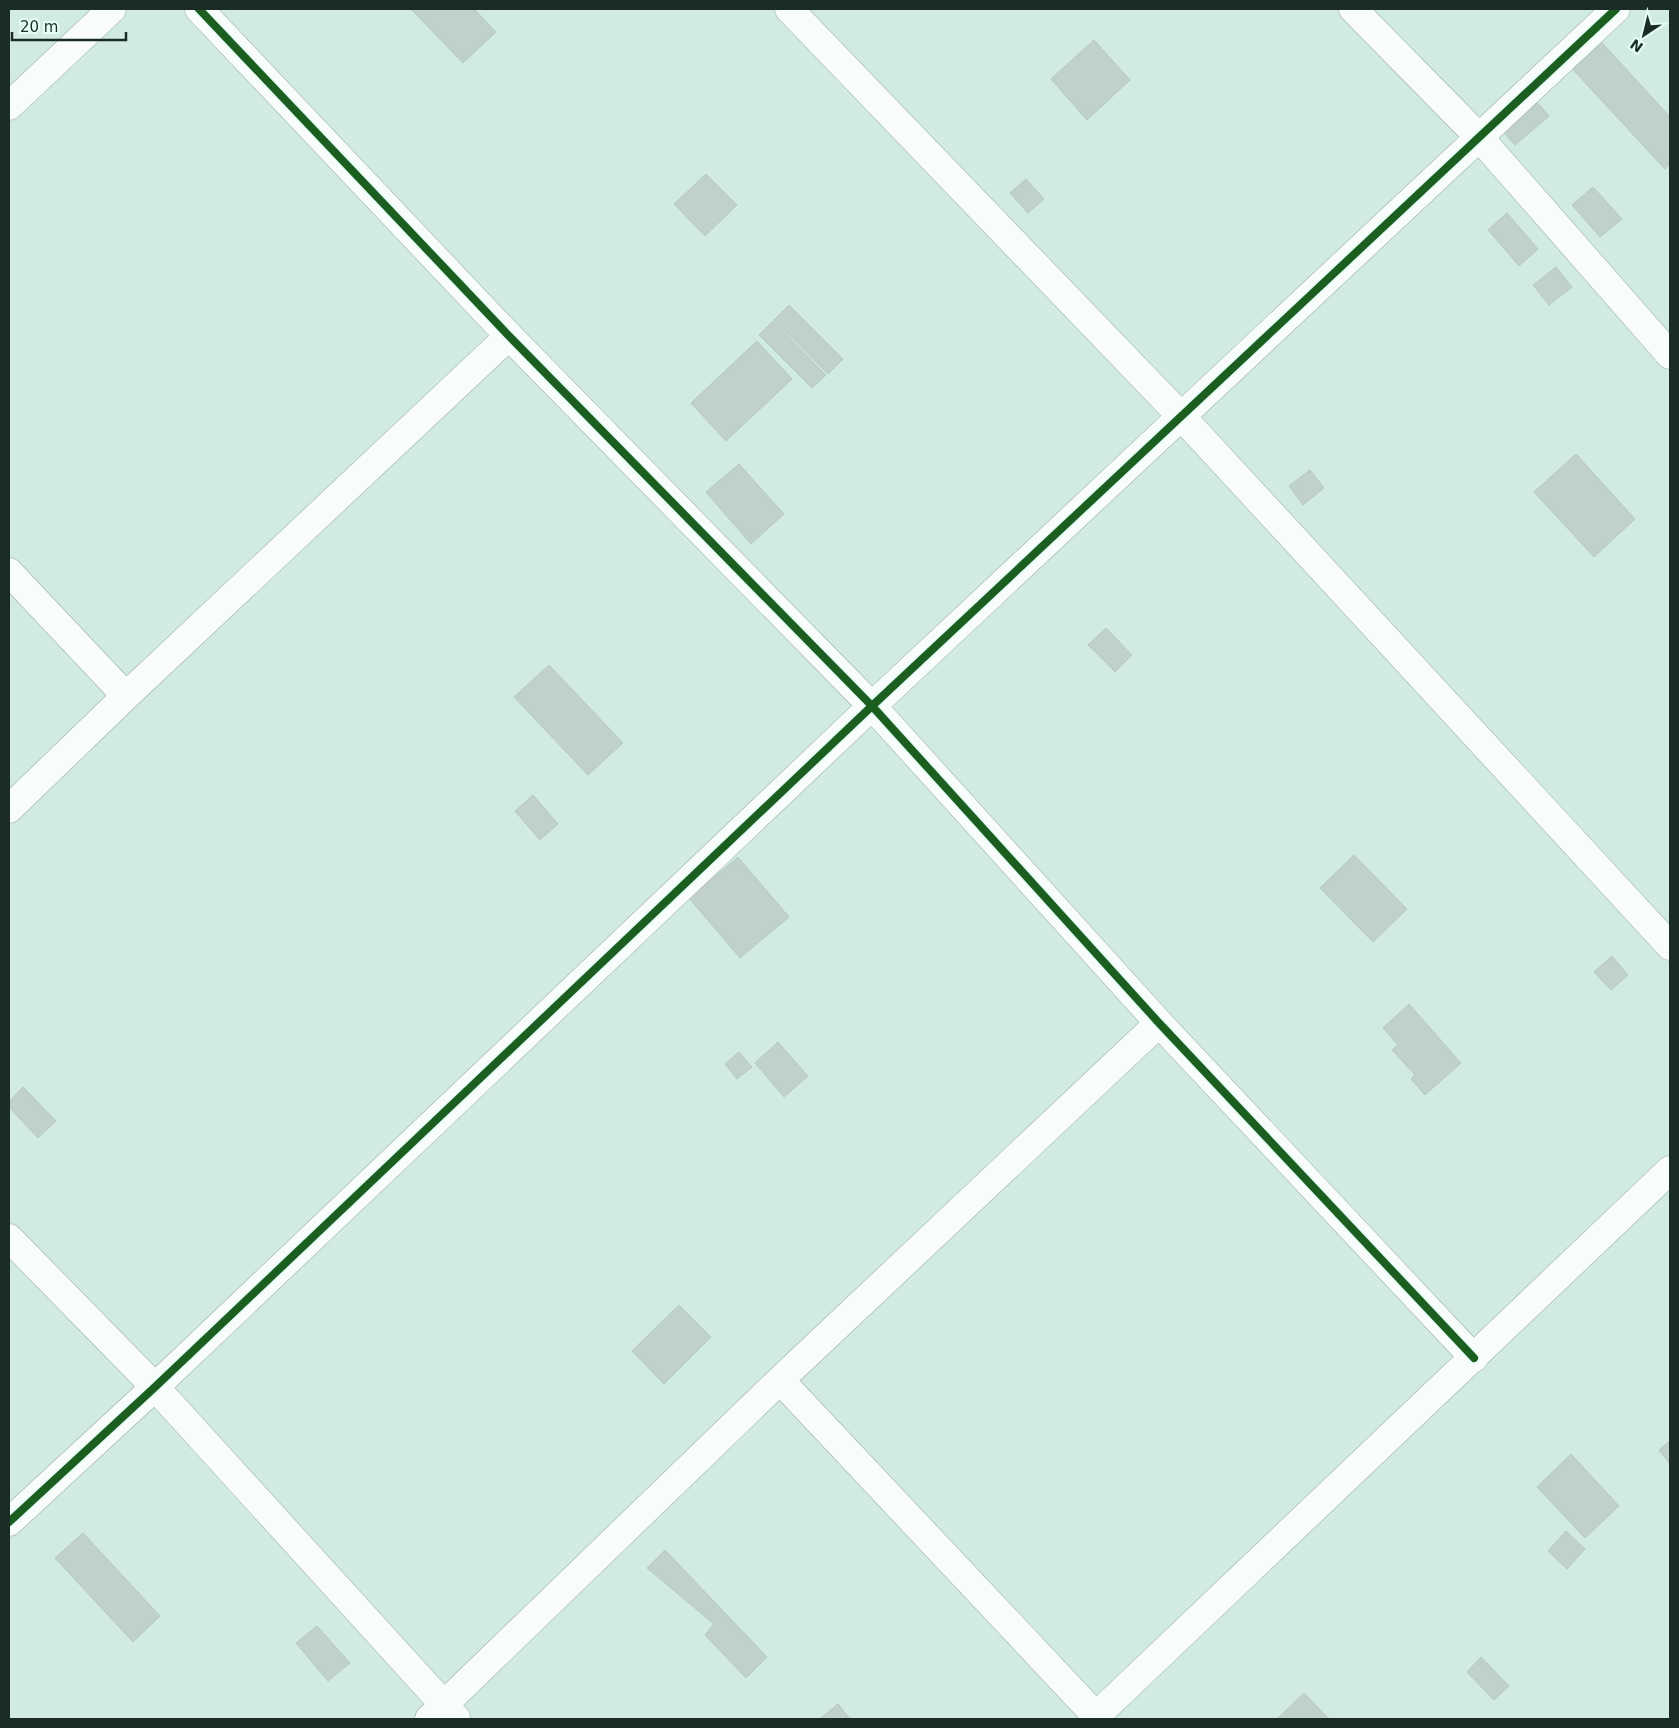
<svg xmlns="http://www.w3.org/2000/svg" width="1679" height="1728" viewBox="0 0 1679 1728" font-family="'DejaVu Sans',sans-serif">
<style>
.building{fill:#bfd1ca;stroke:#b6c8c2}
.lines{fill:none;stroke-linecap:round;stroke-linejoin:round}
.minor-casing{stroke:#98aba6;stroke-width:29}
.minor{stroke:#f8fcfb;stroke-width:28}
.cycleway-casing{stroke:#e3fdf6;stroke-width:11}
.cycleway{stroke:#1b5e20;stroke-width:8}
</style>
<rect width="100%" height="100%" fill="#d2eae4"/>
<path class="building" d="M411 9H474L496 32 463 63Z
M1594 34 1670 117V164L1665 169 1565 61Z
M1094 40 1130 80 1087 120 1051 79Z
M1530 94 1549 116 1515 145 1496 124Z
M706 174 737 205 705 236 674 204Z
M1026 179 1044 199 1028 213 1010 193Z
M1593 187 1622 219 1600 237 1572 205Z
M1507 213 1538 249 1519 266 1488 230Z
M1556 267 1572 287 1549 305 1533 285Z
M789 305 843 359 828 374 774 320Z
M773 321 826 375 812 388 759 335Z
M757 341 792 379 726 441 691 403Z
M1576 454 1635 519 1594 557 1534 492Z
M739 464 784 514 751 544 706 492Z
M1310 470 1324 488 1303 505 1289 486Z
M1106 628 1132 655 1115 672 1088 645Z
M549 665 623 743 588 775 514 697Z
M533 795 558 824 540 840 515 811Z
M1354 855 1407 909 1373 942 1320 888Z
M738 857 789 917 740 958 689 898Z
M1612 956 1628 975 1611 990 1594 972Z
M1409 1004 1461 1063 1425 1095 1411 1079 1415 1075 1392 1050 1398 1045 1383 1028Z
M778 1042 808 1076 784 1097 755 1063Z
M739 1052 752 1067 737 1079 725 1064Z
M23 1087 56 1121 38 1138 9 1107V1102Z
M679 1305 711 1337 664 1384 632 1351Z
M1670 1441V1464L1659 1450Z
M1571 1454 1619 1506 1585 1538 1537 1487Z
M1566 1531 1585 1549 1567 1569 1548 1551Z
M83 1533 160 1616 133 1642 55 1558Z
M665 1550 767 1657 746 1678 705 1635 714 1624 647 1568Z
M317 1626 350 1663 328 1681 296 1643Z
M1481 1657 1509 1686 1494 1700 1467 1672Z
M1304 1693 1329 1719H1277Z
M838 1704 850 1719H822L821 1718Z"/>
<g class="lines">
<g class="minor-casing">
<path id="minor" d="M199 9 509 336 872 706 1159 1023 1474 1358
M789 9 1181 416 1670 946
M1353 9 1479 137 1670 355
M9 106 112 9
M9 572 126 696
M9 809 126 696 509 336
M9 1238 155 1387 456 1718
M780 1380 1099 1719
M9 1522 155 1387 872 706 1616 9
M1096 1716 1670 1170
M429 1719 780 1380 1159 1023"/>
</g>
<use href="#minor" class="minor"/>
<g class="cycleway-casing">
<path id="cycleway" d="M199 9 509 336 872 706 1159 1023 1474 1358
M9 1522 155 1387 872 706 1616 9"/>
</g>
<use href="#cycleway" class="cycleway"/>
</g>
<rect width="1679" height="1728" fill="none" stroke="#1b2c27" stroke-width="20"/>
<g transform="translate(1644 35) rotate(215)" stroke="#e3fdf6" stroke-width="4" paint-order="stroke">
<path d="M0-4L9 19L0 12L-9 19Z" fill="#1b2c27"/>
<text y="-8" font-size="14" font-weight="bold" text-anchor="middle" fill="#1b2c27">N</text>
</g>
<path d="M12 32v8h114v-8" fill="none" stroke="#1b2c27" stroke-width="2.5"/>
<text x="20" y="32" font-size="15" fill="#1b2c27" stroke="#e3fdf6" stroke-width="4" paint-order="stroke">20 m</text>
</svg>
